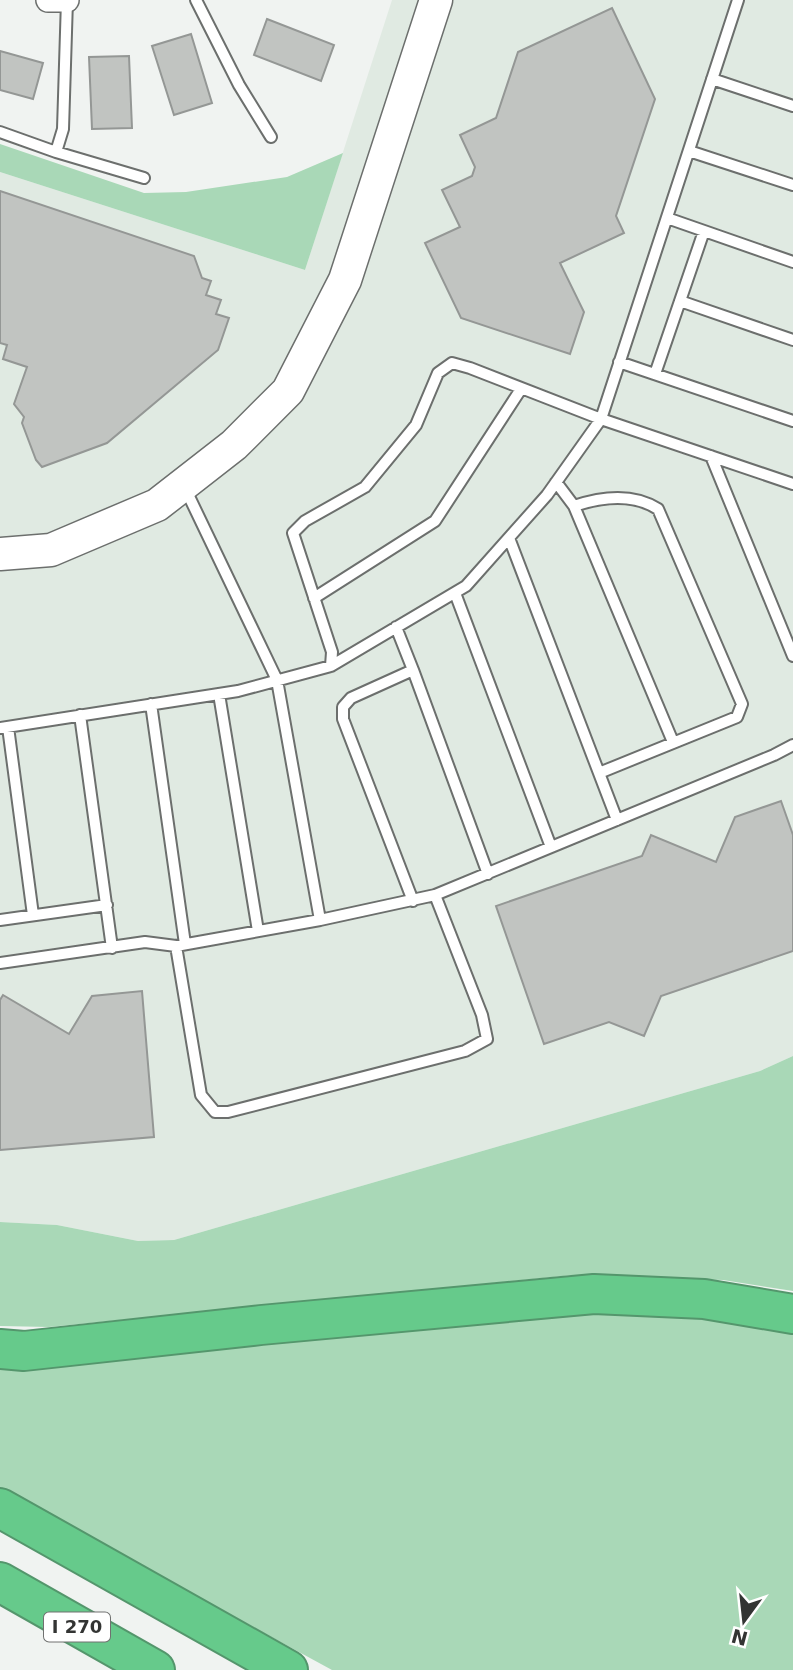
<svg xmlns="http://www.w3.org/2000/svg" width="793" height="1670" viewBox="0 0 793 1670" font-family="'DejaVu Sans',sans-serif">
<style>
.built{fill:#e0eae2}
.green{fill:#a9d8b7}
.building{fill:#c1c4c1;stroke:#949795;stroke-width:2}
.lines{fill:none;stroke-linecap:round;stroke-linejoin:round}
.lane-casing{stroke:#6c6f6d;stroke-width:14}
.street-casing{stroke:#6c6f6d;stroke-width:26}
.secondary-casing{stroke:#6c6f6d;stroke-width:35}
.highway-casing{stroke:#54966c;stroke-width:42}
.lane{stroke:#fff;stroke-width:10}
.street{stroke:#fff;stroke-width:23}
.secondary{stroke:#fff;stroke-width:32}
.highway{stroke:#66ca8b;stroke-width:38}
.labels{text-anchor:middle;stroke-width:6;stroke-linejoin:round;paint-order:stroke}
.shield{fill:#fff;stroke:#707170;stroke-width:2}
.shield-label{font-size:18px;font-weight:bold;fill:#333433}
</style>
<rect width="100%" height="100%" fill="#f0f3f1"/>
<path class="built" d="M392 0H793V1056L760 1071 174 1240 138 1241 57 1225 0 1222V172L305 270Z"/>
<path class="green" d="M0 144 144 193 186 192 287 177 343 153 305 270 0 172Z
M793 1056V1291L723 1280 573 1275 49 1327 0 1326V1222L57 1225 138 1241 174 1240 760 1071Z
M526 1308 793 1321V1670H332L0 1489V1357Z"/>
<path class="building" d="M612 8 655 99 616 216 624 233 560 263 584 312 570 354 461 318 425 243 460 227 442 190 472 176 475 167 460 135 496 118 518 52Z
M267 19 334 45 321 81 254 55Z
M191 34 212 103 174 115 152 46Z
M0 51 43 63 33 99 0 90Z
M129 56 132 128 92 129 89 57Z
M0 191 194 256 202 278 211 281 206 295 221 300 216 314 229 318 218 350 107 443 42 467 36 460 22 423 24 417 14 404 27 367 3 359 7 345 0 343Z
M781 801 793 835V951L661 996 644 1036 609 1022 544 1044 496 906 642 856 651 835 716 862 735 817Z
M142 991 154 1137 0 1150V1000L3 995 69 1034 92 996Z"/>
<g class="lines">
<g class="lane-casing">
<path id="lane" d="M196 0 239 85 271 137
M712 79 793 106
M0 132 56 152 144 178
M689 151 793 185
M56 152 63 129 67 0
M667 218 793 262
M680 301 793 340
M619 362 793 421
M655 374 704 231
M711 456 793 656
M556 482 574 506C601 497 633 493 658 509L742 704 737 717 599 773
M184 486 277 680 320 920
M574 506 673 742
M509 538 617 820
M455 593 551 847
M314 598 435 521 521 389
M396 627 413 670 351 698 343 707V719L413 901
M331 666 466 586 547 495 601 419 793 484
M413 670 488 874
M219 694 258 931
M151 704 185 944
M80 715 112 948
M8 727 33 915
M0 728 238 691 331 666 332 652 293 533 305 521 365 487 416 425 438 373 452 363 470 368 601 419 738 0
M0 920 107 905
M176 946 320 920 435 895
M0 963 145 942 176 946 201 1095 215 1112H228L465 1051 487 1039 482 1015 435 895 774 755 793 745"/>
</g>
<g class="street-casing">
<path id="street" d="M48 0H67"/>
</g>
<g class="secondary-casing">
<path id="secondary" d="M0 554 51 550 157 505 234 445 288 391 345 280 436 0"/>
</g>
<g class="highway-casing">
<path id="highway" d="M0 1349 24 1351 261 1325 594 1294 704 1299 793 1314
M0 1508 288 1670
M0 1582 155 1670"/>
</g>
<use href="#lane" class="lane"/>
<use href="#street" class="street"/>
<use href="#secondary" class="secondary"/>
<use href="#highway" class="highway"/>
</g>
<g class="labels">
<rect class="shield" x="44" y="1612.5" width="66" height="29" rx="5"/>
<g class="shield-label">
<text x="77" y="1633">I 270</text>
</g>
</g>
<g transform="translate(744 1621) rotate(195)" stroke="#ffffff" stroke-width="5" paint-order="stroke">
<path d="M0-5L12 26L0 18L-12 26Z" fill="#333433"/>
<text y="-10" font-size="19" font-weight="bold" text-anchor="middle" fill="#333433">N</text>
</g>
</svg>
